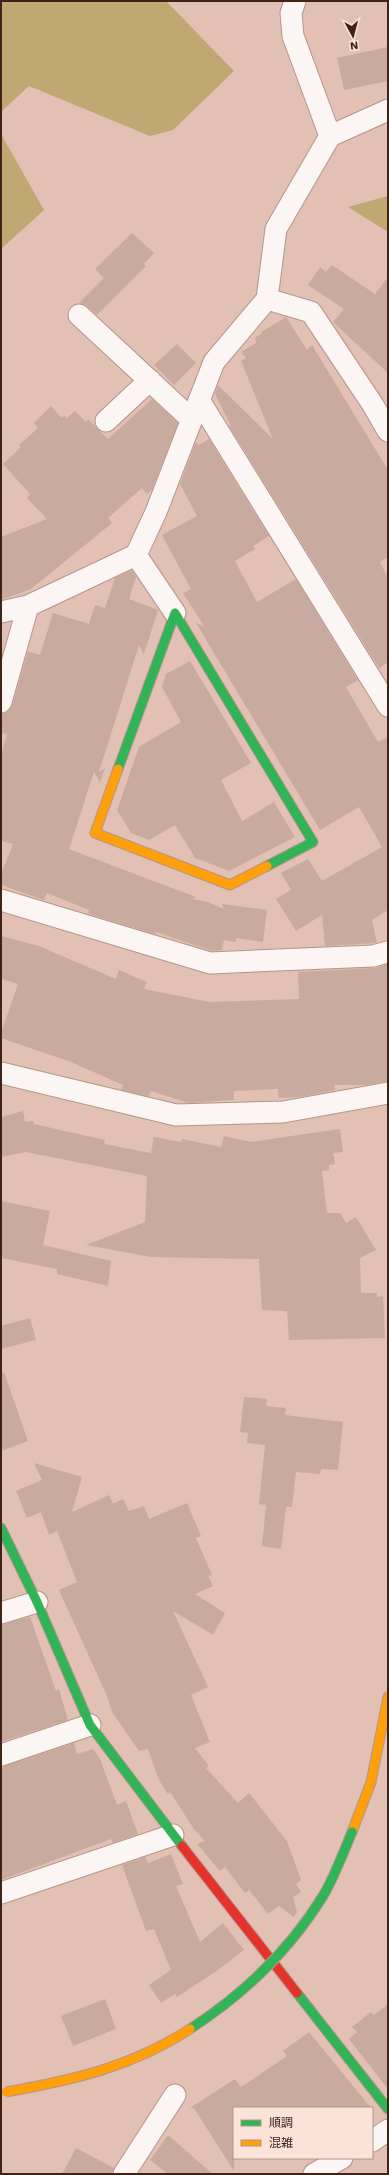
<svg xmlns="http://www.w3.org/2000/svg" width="389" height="2175" viewBox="0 0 389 2175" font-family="'Work Sans','Noto Sans JP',sans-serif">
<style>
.forest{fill:#bfa871}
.building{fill:#c9aa9e}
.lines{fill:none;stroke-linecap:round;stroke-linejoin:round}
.street-casing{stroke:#b3958b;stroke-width:23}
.fast-casing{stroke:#b3958b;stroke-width:11}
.slow-casing{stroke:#b3958b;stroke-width:11}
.jam-casing{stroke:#b3958b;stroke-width:11}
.street{stroke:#fbf6f4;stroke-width:21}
.fast{stroke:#30b455;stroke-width:9}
.slow{stroke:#ff9f0a;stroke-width:9}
.jam{stroke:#e5322d;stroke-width:9}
.fast-bridge-casing{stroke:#b3958b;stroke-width:11;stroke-linecap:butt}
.slow-bridge-casing{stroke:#b3958b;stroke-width:11;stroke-linecap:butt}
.fast-bridge{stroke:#30b455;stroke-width:9}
.slow-bridge{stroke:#ff9f0a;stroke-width:9}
</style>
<rect width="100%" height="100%" fill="#e3c0b4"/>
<path class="forest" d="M1 1H166L234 71 173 130 150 136 29 86 1 112Z
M1 134 44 210 1 249Z
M388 196V232L348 207Z"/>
<path class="building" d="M388 47V81L344 90 337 58Z
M132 233 154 253 144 264 146 266 97 315 87 306 79 303 104 278 95 269Z
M332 265 375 294 388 277V373L333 322 344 309 308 285 320 267 326 272Z
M286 317 307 350 312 345 388 470V557L380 562 388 578V662L379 668 229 426H231L215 394 218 385 273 439 241 361 246 358 241 352 256 343 255 338 262 333 261 332Z
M177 344 196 363 174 385 154 365Z
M152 399 178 423 152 490 147 494 142 488 108 518 112 523 31 589 1 600V537L47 519 27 498 30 494 3 464 21 447 19 445 38 428 34 423 51 406 62 418 64 416 67 418 75 411 86 422 88 419 108 439Z
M209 439 269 536 253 546 255 549 235 561 257 602 296 579 358 680 346 687 378 742 388 737V910L372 920 377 943 325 946 322 915 296 931 276 899 291 890 281 873 308 859 322 881 382 847 359 807 320 830 196 623 204 626 183 593 191 589 162 535 197 516 180 484 196 442 199 445Z
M132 570 136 577 129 599 158 610 144 654 139 645 99 772 105 768 100 782 94 772 69 849 196 897 192 899 208 902 224 909 222 904 267 910 263 942 236 938V942L224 940 222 950 212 951 156 932 155 934 95 916 88 913 89 910 47 893 44 900 1 885V874L13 844 1 841V755L7 734 1 733V714L9 711 12 706 28 651 40 655 53 613 89 624 95 605 105 608 115 578Z
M190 661 251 763 221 780 242 821 274 802 295 837 229 871 195 858 175 825 149 840 131 833 117 810 139 747 181 722 162 687 166 674Z
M1 936 39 946 116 979 119 970 147 982 144 989 210 1002 299 999 298 972 374 968 388 964V1081L366 1085H334L335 1090 300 1097 279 1098 278 1089 234 1091V1100L203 1102 189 1103 151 1091 148 1096 121 1090 123 1085 71 1062 1 1038V1033L18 984 1 979Z
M23 1111 25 1122 34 1121V1124L105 1140 104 1144 151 1153 154 1137 181 1142 182 1139 221 1147 224 1136 251 1142 340 1129 343 1152 333 1153 335 1164 329 1165V1170L322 1171 327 1213H340L346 1223 356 1217 376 1250 360 1258 361 1293H377V1297L383 1296 385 1338 289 1340 287 1311 262 1310 259 1259 151 1257 86 1245 145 1222 147 1176 26 1152 1 1157V1117Z
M1 1201 50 1211 43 1245 111 1261 108 1286 57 1274V1269L1 1258Z
M30 1318 36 1340 1 1349V1326Z
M4 1372 28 1441 1 1451V1373Z
M244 1397 267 1399 266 1406 286 1408 285 1415 343 1422 338 1470 321 1469 320 1474 296 1472 292 1507H286L281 1549 262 1546 266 1505 259 1504 265 1445 247 1443 248 1433 240 1432Z
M34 1463 82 1477 72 1512 109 1495 113 1504 123 1499 129 1511 144 1506 149 1519 187 1503 201 1536 196 1538 212 1575 208 1576 213 1586 195 1594 225 1613 213 1635 173 1611 208 1687 191 1695 210 1742 195 1748 209 1766 206 1768 238 1803 249 1793 287 1841 301 1880 296 1884 301 1892 293 1897 297 1912 294 1917 279 1906 268 1914 249 1890 245 1893 225 1867 220 1871 197 1844 205 1841 194 1829 170 1792 168 1794 159 1780 148 1749 139 1751 112 1712 107 1696 59 1590 77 1582 57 1531 49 1535 41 1512 27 1518 16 1491 42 1480Z
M30 1617 56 1691 59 1689 68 1720 1 1742V1625Z
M74 1743 77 1754 93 1749 100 1759 117 1805 126 1801 138 1834 113 1843 111 1839 1 1880V1767Z
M171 1854 183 1884 176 1886 200 1942 223 1923 244 1950 218 1970 177 1997 175 1994 161 2003 149 1985 171 1970 154 1929 146 1931 122 1865 145 1857 148 1863Z
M105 1999 116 2029 73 2046 61 2016Z
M388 2004V2089L349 2039 357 2032 352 2027 371 2012 374 2015Z
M309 2032 371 2108H234V2171L194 2108H190L235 2079 241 2087 287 2056 283 2051Z
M168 2135 213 2174H168L150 2160Z
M76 2148 114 2168 112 2174H62Z"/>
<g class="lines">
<g class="street-casing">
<path id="street" d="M295 1 291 13 293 36 330 136
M267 299 311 312 373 405 388 431
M79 315 191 419
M199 400 388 706
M106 421 150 380
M136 555 175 613
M1 612 28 606 136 555 156 512 214 362 267 299 276 229 330 136 388 110
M1 702 28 606
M1 900 210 963 373 956 388 952
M1 1073 176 1115 283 1112 388 1093
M1 1613 37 1602
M1 1755 90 1725
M1 1893 173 1835
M372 2141 388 2130
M124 2174 175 2095
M314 2174 342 2158"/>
</g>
<g class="fast-casing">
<path id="fast" d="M175 613 313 842 267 866
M118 769 175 613
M1 1528 37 1602 90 1725 182 1846
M297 1993 388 2109"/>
</g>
<g class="slow-casing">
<path id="slow" d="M118 769 95 833 230 885 267 866
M352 1832 371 1782 388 1697"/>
</g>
<g class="jam-casing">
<path id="jam" d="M182 1846 297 1993"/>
</g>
<use href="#street" class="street"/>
<use href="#fast" class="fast"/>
<use href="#slow" class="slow"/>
<use href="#jam" class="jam"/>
<g class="fast-bridge-casing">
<path id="fast-bridge" d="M190 2029C244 1994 289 1951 323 1896 335 1876 343 1853 352 1832"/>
</g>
<g class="slow-bridge-casing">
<path id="slow-bridge" d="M6 2092C73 2080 132 2067 190 2029"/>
</g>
<use href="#fast-bridge" class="fast-bridge"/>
<use href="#slow-bridge" class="slow-bridge"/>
</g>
<rect width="389" height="2175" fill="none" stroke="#402217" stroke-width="4"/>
<rect x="233" y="2107" width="140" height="52" fill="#fce3da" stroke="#b1968c"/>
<rect x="241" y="2120" width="20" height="6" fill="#30b455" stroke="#b1968c"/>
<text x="269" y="2127" font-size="12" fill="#402217">順調</text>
<rect x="241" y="2140" width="20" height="6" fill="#ff9f0a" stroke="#b1968c"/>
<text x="269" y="2147" font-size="12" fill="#402217">混雑</text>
<g transform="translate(353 36) rotate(173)" stroke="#fce3da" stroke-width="3" paint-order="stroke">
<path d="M0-3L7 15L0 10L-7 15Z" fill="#402217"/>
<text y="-6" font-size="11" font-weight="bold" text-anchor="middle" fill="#402217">N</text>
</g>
</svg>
